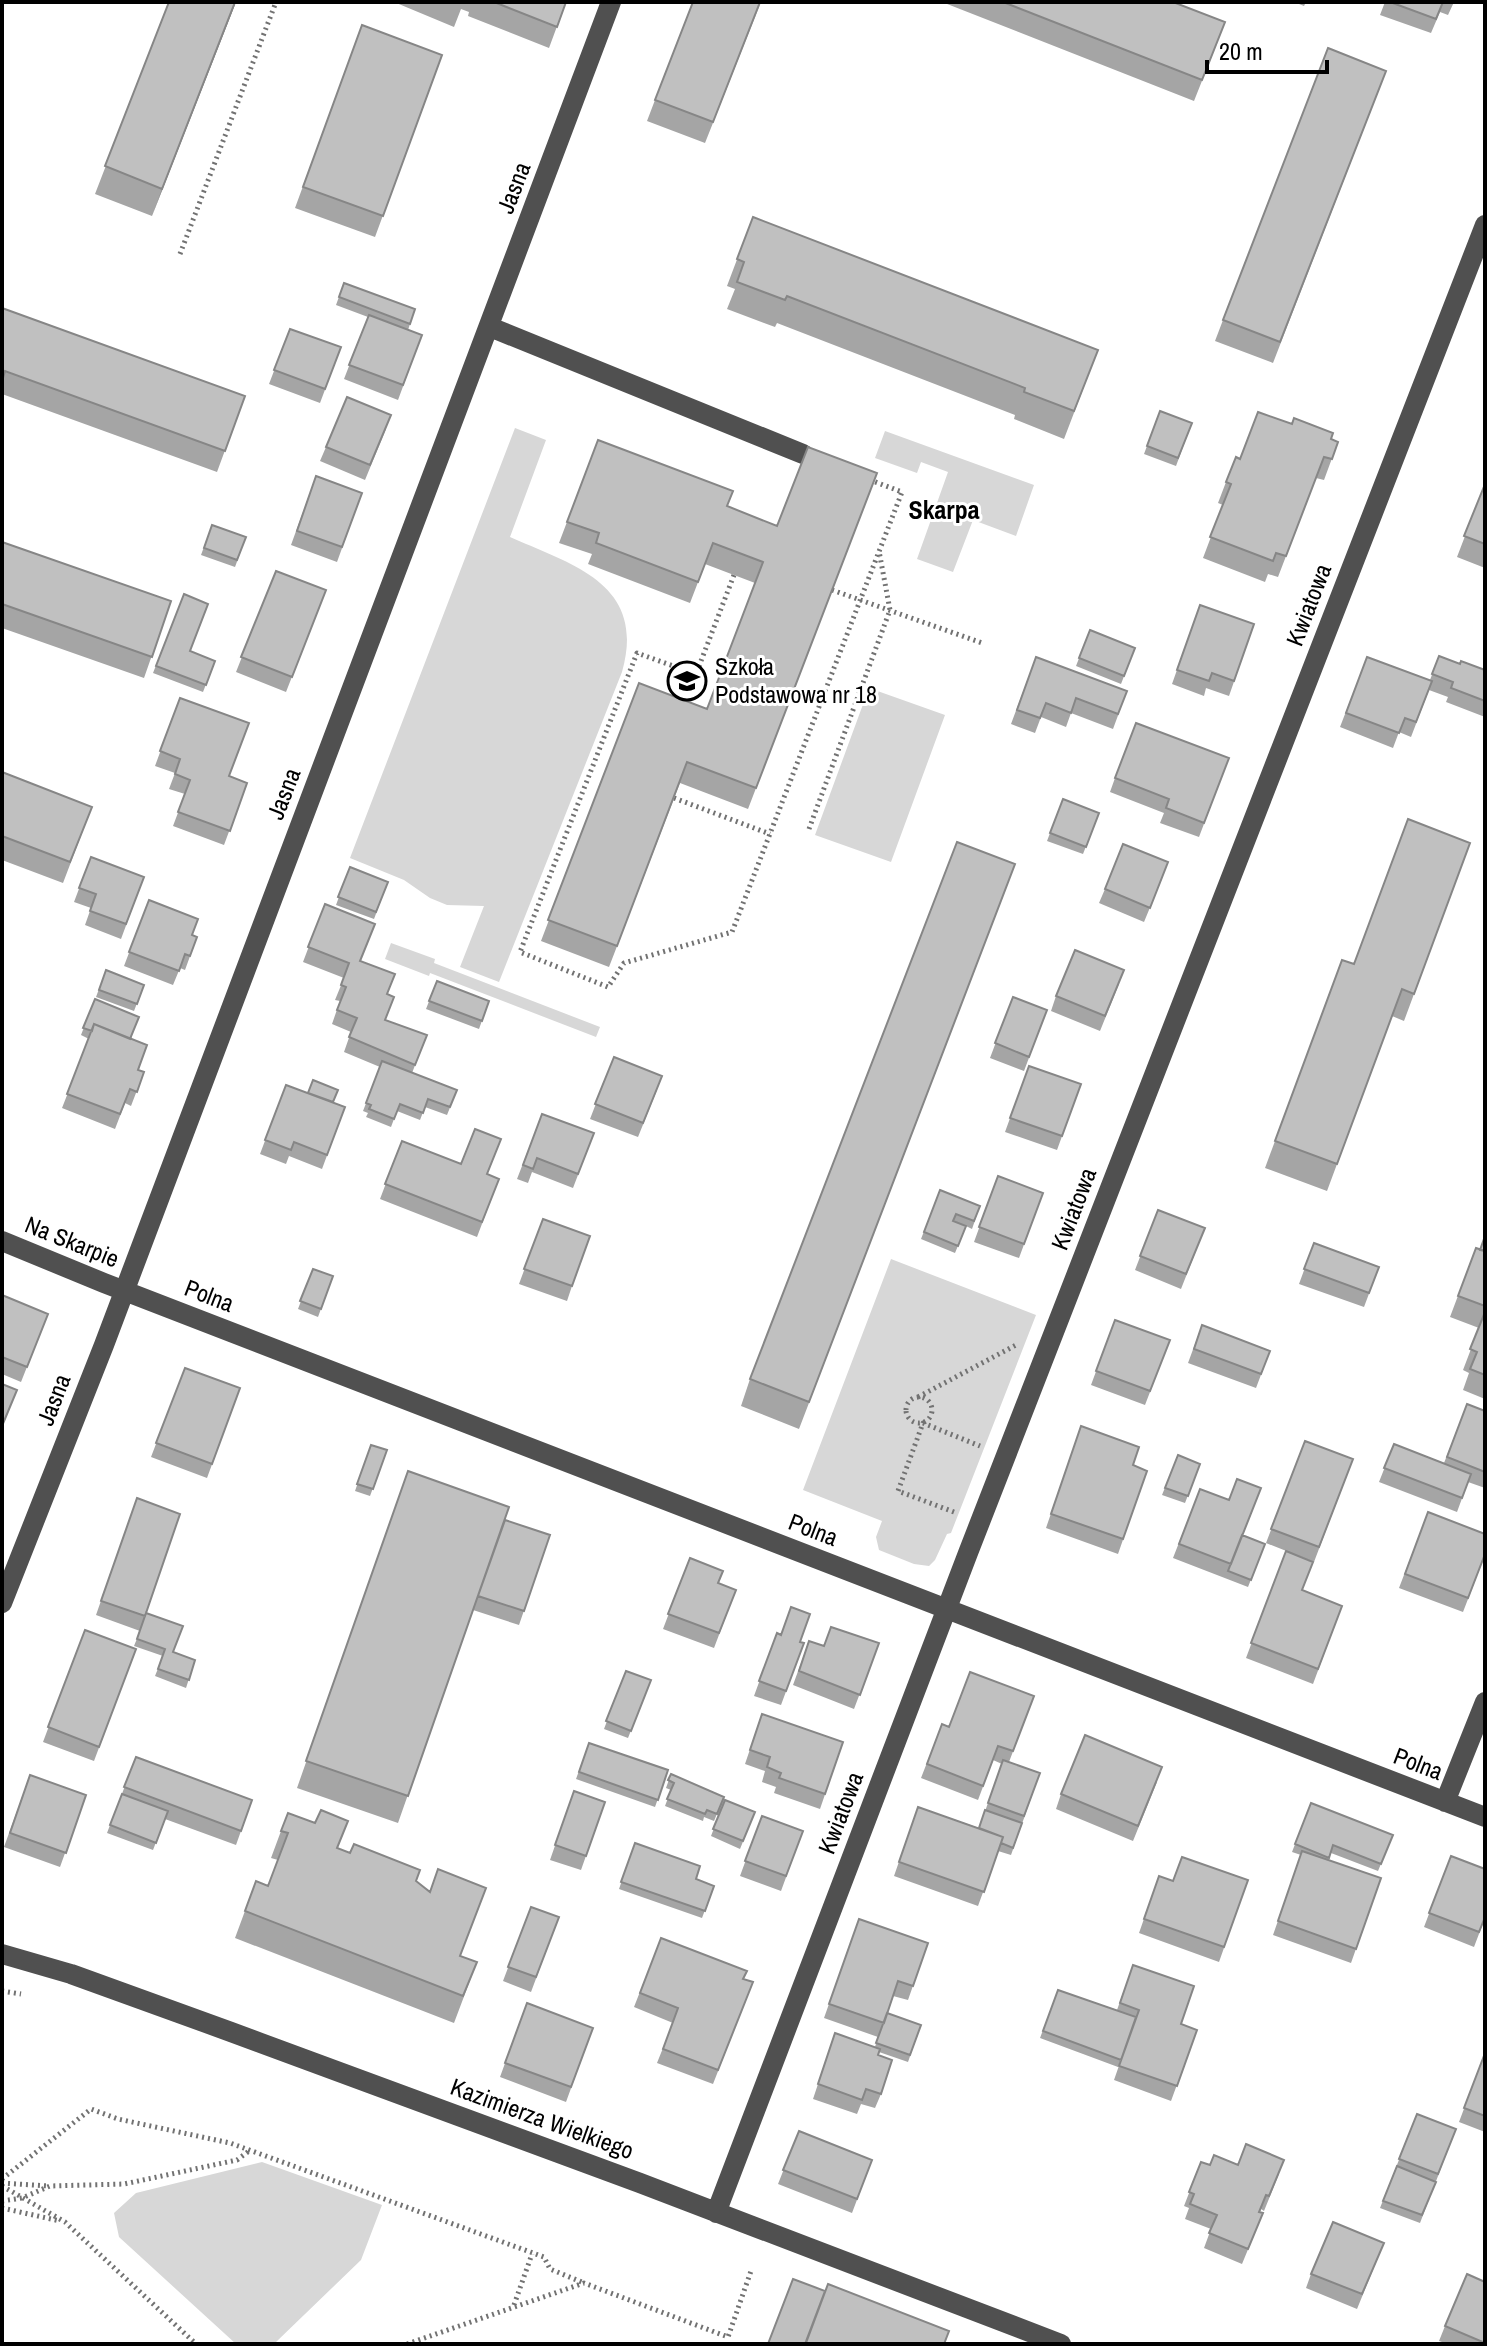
<svg xmlns="http://www.w3.org/2000/svg" width="1487" height="2346" viewBox="0 0 1487 2346" font-family="'Archivo Narrow',sans-serif">
<style>
.green{fill:#d7d7d7}
.lines{fill:none;stroke-linecap:round;stroke-linejoin:round}
.path{stroke:#727272;stroke-width:5;stroke-dasharray:2 4;stroke-linecap:butt}
.minor{stroke:#505050;stroke-width:20}
.wall{fill:#a5a5a5}
.shaded-wall{fill:#868686}
.building{fill:#c0c0c0;stroke:#868686;stroke-width:2}
.labels{text-anchor:middle;stroke-width:6;stroke-linejoin:round;paint-order:stroke}
.street-label{font-size:24px;fill:#000;stroke:#fff}
.poi-label{font-size:24px;fill:#000;stroke:#fff;text-anchor:start}
.neighbourhood-label{font-size:26px;font-weight:bold;fill:#000;stroke:#fff}
</style>
<rect width="100%" height="100%" fill="#fff"/>
<path class="green" d="M515 428 546 440 510 537C573 565 647 584 622 672L499 982 460 967 484 906 447 905 430 898 404 880 350 858Z
M885 431 1034 485 1016 536 973 520 953 572 917 559 948 472 921 462 917 473 875 458Z
M869 688 945 715 891 862 815 835Z
M391 943 435 959 434 963 600 1027 596 1037 430 973 429 976 385 959Z
M891 1259 1036 1315 951 1533 947 1534 935 1560 929 1566 914 1564 879 1550 876 1537 882 1521 803 1490Z
M262 2162 382 2205 361 2260 276 2342 236 2344 119 2237 114 2213 136 2193Z"/>
<g class="lines">
<path class="path" d="M180 254 276 2
M734 575 696 674 637 653 520 952 608 987 624 963 732 932 902 492 870 480
M832 590 982 643
M674 798 770 834
M809 829 890 610 879 551
M918 1397 1016 1345
M906 1410a13 13 0 1 1 26 0a13 13 0 1 1-26 0Z
M954 1512 898 1491 923 1423 980 1446
M2 1991 21 1994
M2 2179 91 2109 118 2119 230 2143 544 2257 550 2269 584 2283
M2 2183 49 2186
M2 2186 65 2222 196 2344
M2 2201 22 2198 50 2186 124 2184 237 2160 249 2151
M2 2208 60 2221
M514 2305 532 2254
M407 2344 584 2283 728 2337 751 2271"/>
<path class="minor" d="M490 327 803 454
M2 1241 104 1283 1485 1817
M2 1603 104 1345 611 2
M1445 1802 1485 1702
M2 1954 71 1974 231 2032 640 2183 1061 2344
M716 2213 968 1553 1485 225"/>
</g>
<path class="wall" d="M169 2H236L152 216 95 194Z
M394 2H566L549 48 468 16 469 12 461 9 454 27Z
M761 2 705 143 647 121 655 100Z
M942 2H1173L1217 43 1194 101Z
M1294 2H1306L1304 6Z
M1385 2H1454L1448 15 1440 12 1431 33 1380 15Z
M362 25 442 55 375 237 295 208Z
M1378 92 1273 363 1215 341 1223 320Z
M753 217 1098 350 1064 439 1014 419 1015 415 777 323 775 327 727 309 735 289 727 286Z
M344 283 415 309 408 330 422 335 398 400 344 379 368 317 336 305Z
M2 308 245 396 217 472 2 394Z
M290 329 341 347 320 403 269 384Z
M1160 411 1192 423 1176 466 1144 454Z
M386 429 365 480 320 461 326 447Z
M1331 439 1338 442 1324 480 1316 478 1278 577 1268 574 1265 582 1203 558 1223 505 1218 503 1226 482 1240 459Z
M598 440 727 506 777 526 877 473 748 809 680 783 609 967 541 941 639 683 707 709 755 583 705 564 690 603 588 564 592 554 559 543Z
M316 476 362 493 337 562 291 545Z
M1485 484V568L1457 557Z
M212 525 246 537 235 567 201 555Z
M2 542 171 601 144 678 2 628Z
M276 571 326 590 286 692 236 672Z
M184 594 190 651 215 661 203 692 153 673Z
M1200 605 1254 624 1229 696 1206 688 1204 696 1172 684Z
M1090 630 1135 648 1121 684 1076 666Z
M1439 656 1460 664 1485 670V717L1446 702 1448 697 1429 690 1411 737 1399 732 1393 748 1340 727 1367 657 1430 680Z
M1036 657 1127 691 1113 729 1071 713 1066 727 1041 717 1035 733 1011 724Z
M180 698 229 777 247 783 224 845 173 826 185 794 169 789 175 773 155 766Z
M1229 758 1199 837 1160 823 1164 813 1110 792 1115 778Z
M2 772 92 807 63 883 2 860Z
M1063 799 1099 813 1083 854 1047 841Z
M1470 843 1404 1021 1392 1016 1327 1191 1265 1168 1342 960 1354 964Z
M91 857 144 877 121 939 85 925 91 908 74 902Z
M350 867 388 882 374 919 336 905Z
M1163 876 1144 922 1099 903 1105 889Z
M1005 891 799 1429 741 1406 750 1379Z
M149 900 192 935 197 937 185 970 180 968 173 985 124 966Z
M325 904 361 961 387 994 386 1020 427 1035 412 1073 457 1090 447 1115 425 1107 420 1120 397 1111 391 1127 366 1117 368 1113 363 1111 380 1067 344 1052 351 1032 332 1024 340 1001 335 1000 344 978 303 962Z
M106 970 144 985 134 1011 96 997Z
M437 981 489 1001 479 1029 426 1009Z
M1119 984 1100 1031 1051 1011 1056 996Z
M1013 997 1047 1010 1024 1071 990 1058Z
M95 999 131 1039 138 1070 144 1072 131 1106 125 1103 115 1129 62 1108 89 1039 81 1035Z
M614 1057 657 1090 638 1137 590 1119Z
M1029 1066 1081 1084 1057 1150 1005 1132Z
M286 1085 345 1107 322 1169 289 1156 286 1164 260 1154Z
M542 1114 594 1133 573 1188 532 1172 528 1183 517 1179Z
M402 1141 499 1179 477 1237 380 1199Z
M998 1176 1043 1193 1019 1258 974 1242Z
M940 1190 980 1206 972 1229 966 1226 955 1253 921 1239Z
M1158 1210 1205 1228 1181 1289 1135 1270Z
M543 1219 572 1286 567 1301 519 1284Z
M1485 1236V1399L1463 1390 1469 1373 1463 1370 1479 1328 1450 1317 1476 1248 1480 1250Z
M1314 1243 1379 1267 1364 1307 1299 1284Z
M313 1269 333 1276 318 1317 298 1309Z
M2 1295 48 1314 21 1382 2 1374Z
M1115 1320 1170 1340 1145 1405 1091 1385Z
M1202 1325 1270 1351 1256 1388 1188 1363Z
M185 1368 240 1388 207 1478 151 1457Z
M1467 1404 1485 1411V1488L1468 1482 1457 1512 1379 1482 1394 1444 1444 1463Z
M1081 1426 1133 1465 1147 1471 1118 1554 1046 1528Z
M1305 1441 1353 1459 1314 1562 1266 1543Z
M371 1445 387 1450 370 1496 355 1491Z
M1178 1455 1200 1464 1185 1503 1162 1495Z
M408 1471 505 1520 550 1535 519 1625 473 1610 398 1823 297 1788Z
M1200 1489 1242 1535 1265 1544 1248 1587 1173 1558Z
M137 1498 180 1514 141 1627 173 1652 195 1660 186 1688 155 1676 163 1656 134 1646 140 1631 96 1615Z
M1428 1512 1485 1555 1463 1612 1399 1588Z
M1286 1551 1303 1590 1342 1606 1313 1684 1246 1658Z
M690 1558 718 1583 736 1590 714 1648 663 1629Z
M85 1630 136 1649 94 1761 43 1742Z
M777 1633 804 1643 781 1705 754 1696Z
M809 1641 824 1646 879 1643 854 1709 793 1685Z
M626 1671 651 1680 628 1738 604 1729Z
M1034 1696 1009 1762 1040 1773 1011 1855 998 1851 978 1906 894 1876 918 1807 979 1828 1002 1764 993 1760 978 1800 921 1778 942 1724 949 1727Z
M762 1714 843 1742 820 1809 774 1793 776 1787 762 1782 765 1771 745 1764Z
M589 1743 668 1770 655 1807 576 1779Z
M136 1757 252 1800 236 1845 165 1819 153 1850 107 1833Z
M671 1774 724 1797 714 1821 704 1817 703 1821 665 1806 671 1790 666 1788Z
M30 1775 86 1795 60 1867 4 1847Z
M1157 1782 1133 1841 1056 1809 1061 1794Z
M574 1791 605 1802 581 1870 550 1860Z
M725 1800 755 1812 740 1849 711 1836Z
M1311 1803 1393 1835 1378 1871 1331 1853 1328 1860 1381 1878 1351 1963 1273 1935 1301 1855 1292 1852Z
M762 1816 803 1831 781 1891 740 1876Z
M281 1831 338 1848 416 1881 430 1892 486 1888 460 1956 477 1962 454 2023 235 1938 256 1881 268 1886 278 1860 271 1858Z
M635 1843 696 1879 714 1886 702 1918 619 1889Z
M1451 1856 1485 1918 1474 1947 1424 1927Z
M1159 1876 1173 1881 1248 1880 1219 1962 1139 1933Z
M531 1907 559 1917 531 1992 503 1981Z
M859 1919 928 1943 908 2000 893 1996 887 2013 921 2025 908 2062 879 2052 881 2094 875 2108 861 2104 857 2114 813 2099 835 2033 875 2047 878 2037 824 2018Z
M661 1938 744 1979 753 1982 713 2084 657 2063 673 2023 634 2007Z
M1133 1965 1181 2024 1197 2030 1171 2101 1114 2080 1130 2034 1118 2067 1040 2038 1058 1990 1117 2010Z
M527 2003 593 2028 566 2102 500 2077Z
M1485 2053V2132L1459 2122Z
M1417 2114 1456 2129 1420 2223 1380 2208Z
M799 2131 872 2160 852 2213 778 2184Z
M1201 2162 1210 2165H1238L1279 2174 1264 2211 1261 2209 1260 2212 1263 2213 1242 2264 1204 2248 1211 2229 1185 2219 1189 2208 1184 2206Z
M1384 2243 1357 2309 1306 2288 1311 2274Z
M1485 2282V2344H1448L1439 2341 1445 2326Z"/>
<path class="shaded-wall" d="M235 2H236L152 216 162 189Z"/>
<path class="building" d="M169 2H235L162 189 105 166Z
M494 2H566L557 27Z
M693 2H760L713 122 655 100Z
M1003 2H1173L1225 22 1202 80Z
M1390 2H1443L1436 19Z
M362 25 442 55 383 216 303 187Z
M1328 48 1386 71 1280 342 1223 320Z
M753 217 1098 350 1074 411 1024 392 1025 388 787 296 785 300 737 282 744 262 737 259Z
M344 283 415 309 410 324 339 297Z
M2 308 245 396 225 451 5 371 3 378 2 377Z
M369 315 422 335 403 385 349 365Z
M290 329 341 347 325 389 274 370Z
M347 397 391 415 370 465 326 447Z
M1160 411 1192 423 1178 458 1147 446Z
M1258 412 1292 424 1294 418 1333 433 1331 439 1338 442 1332 459 1324 457 1286 556 1276 553 1273 561 1210 537 1231 484 1226 482 1236 457 1240 459Z
M598 440 733 491 727 506 777 526 808 447 877 473 756 788 687 762 617 946 548 920 639 683 707 709 763 562 713 543 698 582 596 543 599 533 567 522Z
M316 476 362 493 342 547 297 531Z
M1485 484V544L1464 536Z
M212 525 246 537 237 560 204 548Z
M2 542 171 601 152 657 2 604Z
M276 571 326 590 292 677 241 657Z
M184 594 208 604 190 651 215 661 206 685 156 666Z
M1200 605 1254 624 1234 681 1212 673 1209 681 1177 670Z
M1090 630 1135 648 1124 676 1079 658Z
M1439 656 1460 664 1461 661 1485 670V701L1451 688 1453 682 1432 674Z
M1036 657 1127 691 1118 714 1076 698 1071 713 1046 703 1040 718 1017 710Z
M1367 657 1432 681 1416 722 1405 718 1399 733 1346 713Z
M180 698 249 723 229 776 247 783 230 831 178 812 190 780 175 774 180 759 160 751Z
M1136 723 1229 758 1204 823 1166 808 1169 799 1115 778Z
M2 772 92 807 70 862 2 836Z
M1063 799 1099 813 1086 847 1050 833Z
M1408 819 1470 843 1414 994 1402 989 1337 1164 1275 1141 1342 960 1354 964Z
M957 842 1015 864 809 1402 750 1379Z
M1123 844 1168 862 1150 908 1105 889Z
M91 857 144 877 126 924 90 911 96 894 79 888Z
M350 867 388 882 376 912 338 897Z
M149 900 198 919 192 935 197 937 190 956 185 954 179 971 129 952Z
M325 904 375 924 360 961 395 974 387 994 394 997 385 1020 427 1035 415 1065 349 1037 357 1018 337 1010 346 987 341 985 349 963 308 947Z
M1075 950 1124 970 1105 1016 1056 996Z
M106 970 144 985 137 1004 99 990Z
M437 981 489 1001 482 1021 429 1001Z
M1013 997 1047 1010 1029 1057 995 1043Z
M95 999 139 1017 130 1039 94 1024 92 1031 83 1028Z
M94 1024 147 1045 138 1070 144 1072 137 1092 130 1089 120 1114 67 1094Z
M614 1057 662 1076 643 1123 595 1104Z
M382 1061 457 1090 450 1107 428 1099 423 1113 400 1104 394 1119 369 1109 371 1105 366 1103Z
M1029 1066 1081 1084 1062 1136 1010 1118Z
M313 1080 338 1090 333 1102 308 1093Z
M286 1085 345 1107 327 1155 294 1142 291 1150 265 1140Z
M542 1114 594 1133 578 1174 537 1158 533 1169 523 1165Z
M475 1129 501 1139 487 1174 499 1179 482 1222 385 1184 402 1141 461 1164Z
M998 1176 1043 1193 1024 1244 979 1227Z
M940 1190 980 1206 974 1221 956 1214 953 1221 966 1226 958 1246 924 1232Z
M1158 1210 1205 1228 1186 1274 1140 1256Z
M543 1219 590 1236 572 1286 524 1269Z
M1485 1236V1251L1480 1250Z
M1314 1243 1379 1267 1369 1293 1304 1269Z
M1476 1248 1485 1251V1306L1458 1296Z
M313 1269 333 1276 321 1309 300 1301Z
M2 1295 48 1314 27 1367 2 1357Z
M1485 1312V1375L1470 1369 1477 1352 1470 1349Z
M1115 1320 1170 1340 1150 1391 1096 1371Z
M1202 1325 1270 1351 1261 1374 1194 1349Z
M185 1368 240 1388 212 1464 156 1443Z
M2 1384 17 1390 2 1426Z
M1467 1404 1485 1411V1472L1447 1457Z
M1081 1426 1139 1447 1133 1465 1147 1471 1123 1539 1051 1514Z
M1305 1441 1353 1459 1319 1547 1271 1529Z
M1394 1444 1471 1474 1462 1498 1384 1468Z
M371 1445 387 1450 373 1489 357 1484Z
M1178 1455 1200 1464 1188 1496 1165 1488Z
M408 1471 509 1507 408 1796 306 1761Z
M1237 1479 1261 1488 1231 1564 1179 1544 1200 1489 1229 1500Z
M137 1498 180 1514 145 1616 101 1601Z
M1428 1512 1485 1534V1554L1468 1598 1405 1574Z
M505 1520 550 1535 524 1611 478 1596Z
M1242 1535 1265 1544 1251 1580 1228 1571Z
M1286 1551 1313 1562 1302 1590 1342 1606 1318 1669 1251 1643Z
M690 1558 723 1571 718 1583 736 1590 719 1633 668 1614Z
M791 1607 810 1614 800 1642 804 1643 786 1691 759 1681 777 1633 781 1635Z
M146 1613 183 1626 173 1652 195 1660 189 1680 158 1669 165 1649 137 1639Z
M831 1627 879 1643 860 1695 799 1671 809 1641 824 1646Z
M85 1630 136 1649 99 1747 48 1727Z
M626 1671 651 1680 631 1731 606 1721Z
M970 1672 1034 1696 1013 1751 998 1746 983 1786 927 1764 942 1724 949 1727Z
M762 1714 843 1742 825 1794 779 1778 781 1773 767 1767 770 1757 750 1750Z
M1085 1735 1162 1767 1138 1826 1061 1794Z
M589 1743 668 1770 658 1800 579 1772Z
M136 1757 252 1800 241 1831 124 1787Z
M1003 1760 1040 1773 1024 1816 988 1803Z
M671 1774 724 1797 717 1814 707 1810 705 1814 667 1799 674 1783 668 1780Z
M30 1775 86 1795 66 1853 10 1833Z
M574 1791 605 1802 586 1856 555 1845Z
M122 1794 168 1811 156 1843 110 1825Z
M725 1800 755 1812 743 1841 713 1829Z
M1311 1803 1393 1835 1381 1864 1333 1845 1329 1858 1295 1844Z
M918 1807 1003 1837 984 1892 899 1862Z
M321 1810 348 1821 337 1848 350 1853 354 1844 420 1870 416 1881 430 1892 438 1869 486 1888 460 1956 477 1962 463 1996 245 1911 256 1881 268 1886 288 1833 281 1831 288 1813 315 1823Z
M985 1810 1022 1823 1013 1848 1001 1843 1003 1837 979 1828Z
M762 1816 803 1831 786 1876 745 1861Z
M635 1843 700 1866 696 1879 714 1886 705 1911 621 1882Z
M1302 1851 1381 1878 1356 1949 1278 1921Z
M1451 1856 1485 1869V1917L1479 1932 1429 1913Z
M1182 1857 1248 1880 1224 1947 1144 1919 1159 1876 1173 1881Z
M531 1907 559 1917 536 1977 508 1967Z
M859 1919 928 1943 913 1986 898 1981 884 2023 829 2004Z
M661 1938 747 1971 743 1979 753 1982 718 2070 663 2049 678 2008 640 1993Z
M1133 1965 1194 1986 1181 2024 1197 2030 1177 2086 1119 2066 1139 2010 1120 2003Z
M1058 1990 1136 2017 1121 2060 1043 2031Z
M527 2003 593 2028 571 2087 505 2063Z
M887 2013 921 2025 910 2055 876 2043Z
M835 2033 880 2049 878 2055 892 2060 881 2094 866 2089 862 2100 818 2084Z
M1485 2053V2116L1464 2108Z
M1417 2114 1456 2129 1438 2174 1399 2159Z
M799 2131 872 2160 857 2199 783 2170Z
M1246 2144 1284 2160 1269 2196 1266 2195 1259 2212 1263 2213 1248 2249 1209 2233 1217 2215 1190 2204 1194 2194 1189 2192 1201 2162 1210 2165 1214 2155 1238 2165Z
M1397 2166 1436 2182 1422 2215 1383 2201Z
M1333 2222 1384 2243 1362 2294 1311 2274Z
M1467 2274 1485 2282V2343L1445 2326Z
M793 2279 825 2291 805 2344H768Z
M828 2284 949 2331 944 2344H809L806 2343Z"/>
<defs>
<g id="school-ring" transform="scale(2)"><circle r="9.5" fill="#fff" stroke="#000" stroke-width="1.5"/><path d="M0-5L7-2L0 1L-7-2ZM-4 1L0 2.5L4 1V4Q0 6-4 4Z" fill="#000"/></g>
</defs>
<g fill-rule="evenodd">
<use href="#school-ring" x="687" y="681"/>
</g>
<g class="labels">
<g class="street-label">
<text transform="translate(514 188) rotate(-69)" y="8">Jasna</text>
<text transform="translate(1309 605) rotate(-69)" y="8">Kwiatowa</text>
<text transform="translate(284 794) rotate(-69)" y="8">Jasna</text>
<text transform="translate(1074 1209) rotate(-69)" y="8">Kwiatowa</text>
<text transform="translate(72 1242) rotate(22)" y="8">Na Skarpie</text>
<text transform="translate(209 1296) rotate(21)" y="8">Polna</text>
<text transform="translate(54 1400) rotate(-69)" y="8">Jasna</text>
<text transform="translate(813 1530) rotate(21)" y="8">Polna</text>
<text transform="translate(1418 1764) rotate(21)" y="8">Polna</text>
<text transform="translate(841 1813) rotate(-69)" y="8">Kwiatowa</text>
<text transform="translate(542 2119) rotate(20)" y="8">Kazimierza Wielkiego</text>
</g>
<g class="poi-label">
<text x="715" y="675">Szkoła<tspan x="715" dy="28">Podstawowa nr 18</tspan></text>
</g>
<g class="neighbourhood-label">
<text x="944" y="519">Skarpa</text>
</g>
</g>
<rect width="1487" height="2346" fill="none" stroke="#000000" stroke-width="8"/>
<path d="M1207 60v12h120v-12" fill="none" stroke="#000000" stroke-width="4"/>
<text x="1219" y="60" font-size="24" fill="#000000" stroke="#ffffff" stroke-width="6" paint-order="stroke">20 m</text>
</svg>
